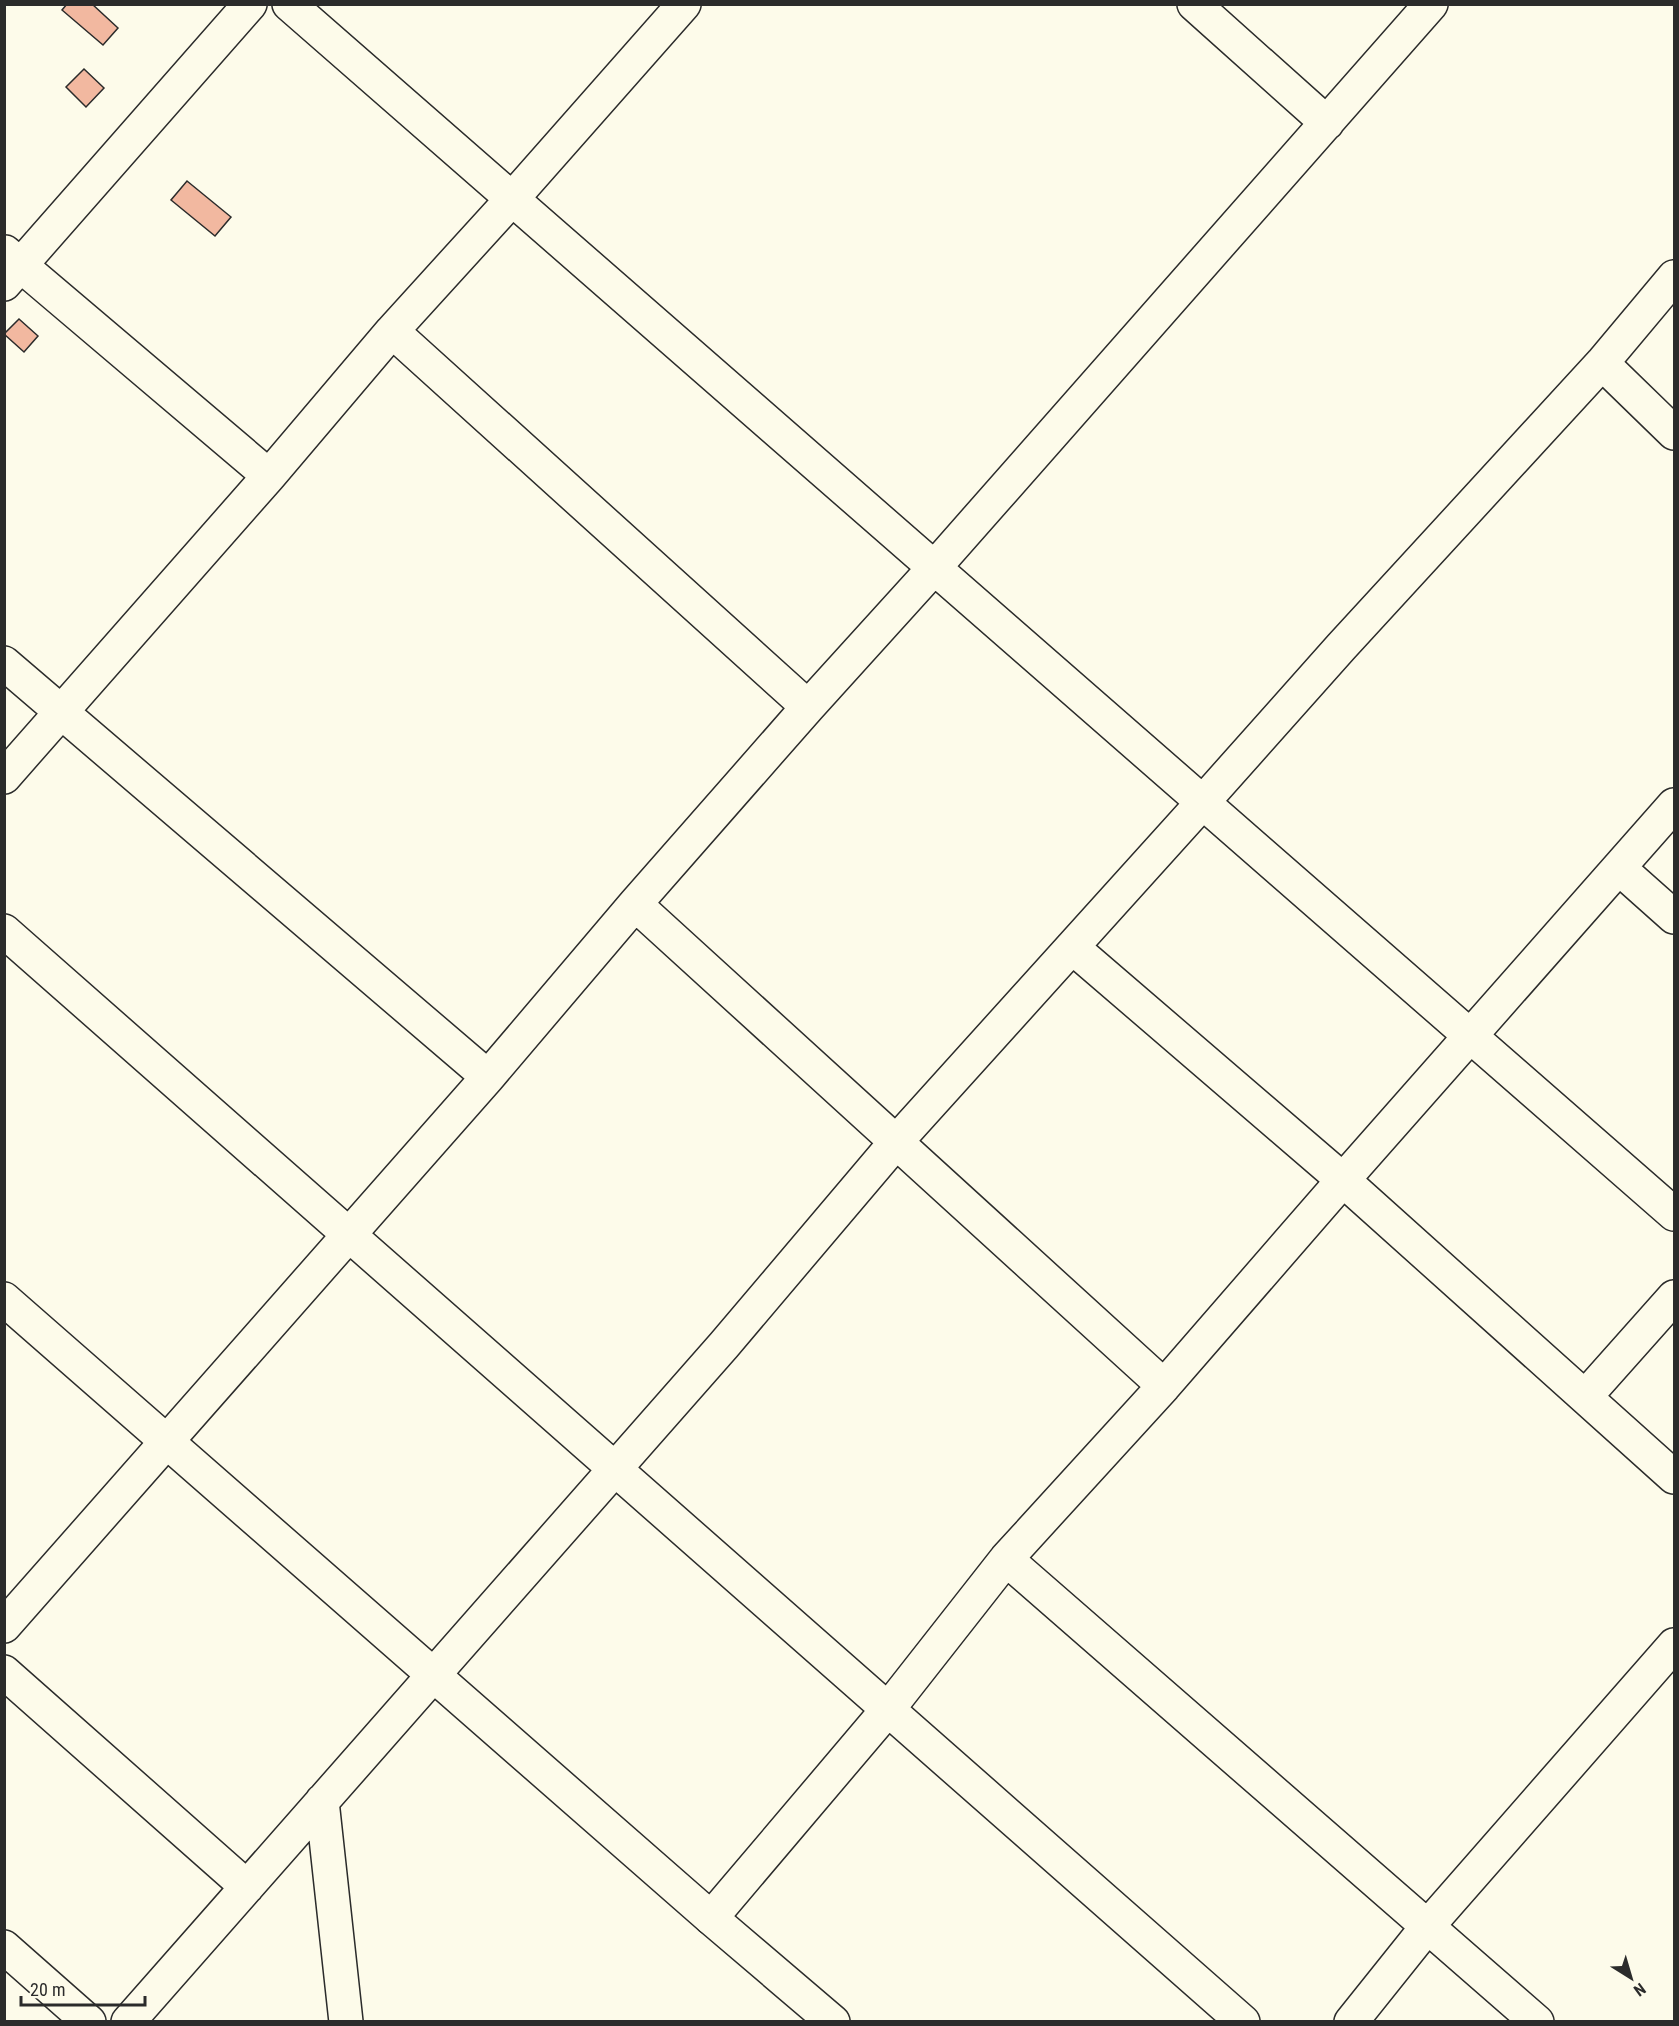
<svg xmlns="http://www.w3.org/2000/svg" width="1679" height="2026" viewBox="0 0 1679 2026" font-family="'Roboto Condensed',sans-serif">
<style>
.building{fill:#f2b8a0;stroke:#2b2b2b;stroke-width:1.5}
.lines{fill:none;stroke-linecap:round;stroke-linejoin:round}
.minor-casing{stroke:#2b2b2b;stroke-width:36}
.major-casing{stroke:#2b2b2b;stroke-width:36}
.minor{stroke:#fdfbea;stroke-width:33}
.major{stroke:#fdfbea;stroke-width:33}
</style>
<rect width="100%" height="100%" fill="#fdfbea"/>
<path class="building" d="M67 4H92L118 28 103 45 62 10Z
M84 69 104 88 86 107 66 87Z
M187 181 231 217 215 236 171 200Z
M19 319 38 336 24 352 4 334Z"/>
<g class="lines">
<g class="minor-casing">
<path id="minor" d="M289 4 1674 1214
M1194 4 1327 123
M5 252 269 476
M4 284 250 4
M392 331 808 707
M1602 363 1674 433
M4 663 488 1077
M4 777 269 476 392 331 512 199 684 4
M1619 868 1674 917
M635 904 1164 1386
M4 931 1243 2022
M1072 947 1343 1180 1674 1477
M1585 1397 1674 1297
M1006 1559 1537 2022
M4 1626 488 1077 635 904 808 707 934 568 1431 4
M4 1672 247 1887
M322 1801 346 2022
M711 1918 889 1708 1006 1559 1164 1386 1343 1180 1674 805
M4 1947 89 2022
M128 2022 724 1345 896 1142 1203 802 1341 647 1602 363 1674 277
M1351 2022 1427 1927 1674 1645"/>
</g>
<g class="major-casing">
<path id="major" d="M4 1299 711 1918 833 2022"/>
</g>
<use href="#minor" class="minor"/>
<use href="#major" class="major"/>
</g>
<rect width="1679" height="2026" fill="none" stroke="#2b2b2b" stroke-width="12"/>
<g transform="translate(1631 1978) rotate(143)" stroke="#fdfbea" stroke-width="4.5" paint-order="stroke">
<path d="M0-4.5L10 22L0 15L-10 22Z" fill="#2b2b2b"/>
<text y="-9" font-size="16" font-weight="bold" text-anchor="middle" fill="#2b2b2b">N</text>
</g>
<path d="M21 1996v9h124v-9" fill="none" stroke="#2b2b2b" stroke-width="3"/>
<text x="30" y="1996" font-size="18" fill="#2b2b2b" stroke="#fdfbea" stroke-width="4.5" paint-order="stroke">20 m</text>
</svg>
